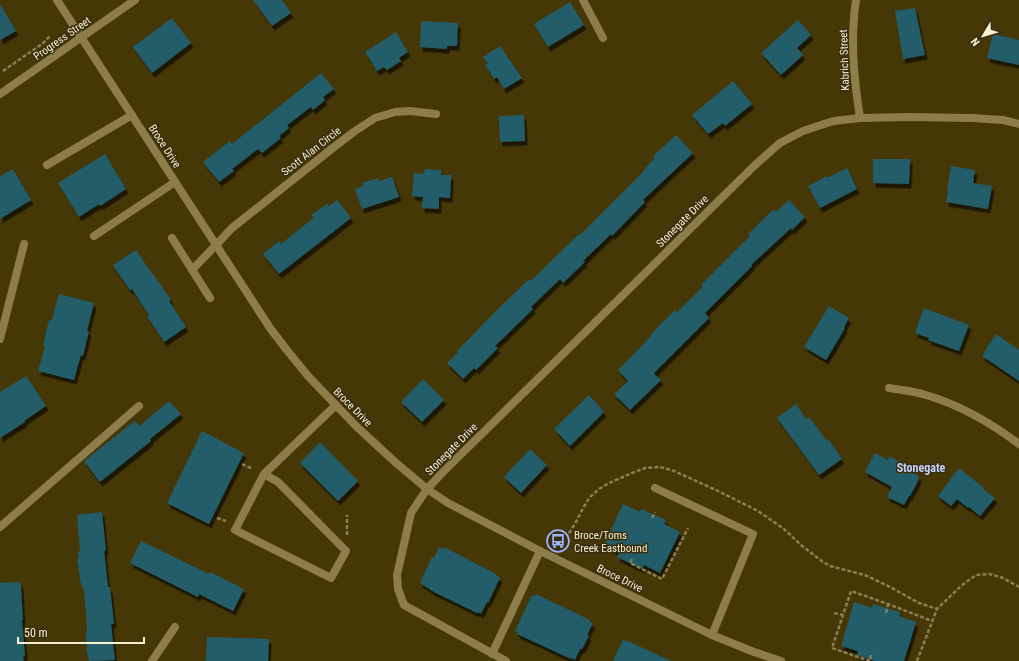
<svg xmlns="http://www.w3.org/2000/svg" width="1019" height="661" viewBox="0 0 1019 661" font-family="'Roboto Condensed',sans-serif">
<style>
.building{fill:#215d69;filter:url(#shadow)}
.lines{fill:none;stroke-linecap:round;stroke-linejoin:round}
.path{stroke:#8a7e53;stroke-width:2.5;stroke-dasharray:4 2;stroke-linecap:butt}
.service{stroke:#8d7d4b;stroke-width:8}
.minor{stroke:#8d7d4b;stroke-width:8}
.tertiary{stroke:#8d7d4b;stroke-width:8}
.labels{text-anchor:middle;stroke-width:3;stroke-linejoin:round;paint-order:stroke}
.street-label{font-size:11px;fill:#f9efd1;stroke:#382e0e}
.poi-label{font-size:11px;fill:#f9efd1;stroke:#382e0e;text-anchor:start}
.neighbourhood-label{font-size:12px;font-weight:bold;fill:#c4d0fa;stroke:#382e0e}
</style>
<defs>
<filter id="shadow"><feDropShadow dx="2.5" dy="4.5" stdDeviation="0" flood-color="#0009"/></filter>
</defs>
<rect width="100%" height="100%" fill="#453806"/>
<path class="building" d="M253 0H282L291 13 272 26Z
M570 2 584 25 548 47 534 24Z
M0 4 16 31 0 40Z
M915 8 925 55 903 59 895 11Z
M172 18 191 43 152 73 133 47Z
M798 20 811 35 797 48 803 55 781 75 761 53Z
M421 21 458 23 457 46H447V49L420 47Z
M396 32 408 52 399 58 401 61 387 70 384 67 377 71 365 52Z
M993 34 1019 40V65L987 58Z
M500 46 522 78 504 89 497 77 494 79 485 65 488 64 483 57Z
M321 73 334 89 323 97 325 100 313 110 311 107 287 125 289 128 279 136 281 138 262 153 258 149 232 169 234 171 219 182 203 162 230 141 232 144Z
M733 81 752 104 725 126 723 123 708 134 692 115Z
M524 115 525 141 500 142 499 116Z
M676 135 693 153 643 200 645 202 612 236 611 234 583 261 585 262 563 283 560 279 531 307 533 309 495 346 498 348 476 370 474 368 463 379 447 363 458 352 457 351 494 313 529 279 531 281 579 234 580 235 645 170 644 169 655 158 653 156Z
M105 154 126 189 100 206 99 204 79 217 58 183Z
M873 159H910L909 184 873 183Z
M951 166 975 170 973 183 992 186 988 209 946 202 948 191H947Z
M847 168 857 189 820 208 808 186 827 176V178Z
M13 169 31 200 0 219V176Z
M425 169 441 170V175H451L450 198 439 197V209L422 208 423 197 412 196 414 173 424 174Z
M392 177 399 197 362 209 355 189 363 186 362 183 378 178 379 181Z
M337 200 351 218 279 274 263 254 279 241 281 244 307 223 314 218 311 215 327 204 329 206Z
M789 200 805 217 792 230 791 228 751 265 752 266 705 313 709 318 655 372 654 374 661 380 630 410 614 394 628 381 618 370 652 335 651 334 675 310 677 312 703 287 701 285 750 236 748 234 774 209 776 212Z
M136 250 153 275H154L171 300 169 301 186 327 164 342 147 316 149 315 132 289 130 290 113 265Z
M59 294 94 303 87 331H89L83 356 81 355 74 380 38 371 45 346 43 345 49 320H52Z
M829 306 849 318 844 327 845 328 826 360 804 347Z
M924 308 969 325 959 351 928 340 929 338 915 333Z
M996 334 1019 350V381L982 356Z
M26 376 46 406 24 421 25 422 0 438V392Z
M423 379 444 400 422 422 401 402Z
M589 395 604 412 570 446 554 429Z
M169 401 181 414 150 439 151 441 100 482 84 461 135 421 139 426Z
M796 404 806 419 809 417 827 441 829 440 842 459 819 475 777 418Z
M202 431 244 453 209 524 167 503Z
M320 442 358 481 338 501 300 463Z
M530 449 547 465 521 493 504 477Z
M875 453 888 460 889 456 907 466 906 469 919 476 918 478 919 479 910 496H909L904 505 887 497 892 487 865 472Z
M959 468 984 488 983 489 995 498 980 516 969 507 968 508 957 499 951 506 938 496Z
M623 504 640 512 641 509 666 520 664 524 680 532 660 573 644 565 642 569 617 557 619 553 604 545Z
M102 512 106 551 104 550 108 587H110L114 624H111L115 660 89 661 87 651 86 632H87L86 627H87L84 589 83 590 82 585H81L77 558H79L78 552H80L77 515Z
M141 541 209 574 210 572 244 589 233 611 199 594 198 597 130 563Z
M439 547 443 549 444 547 467 559 496 574V575L500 578 488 603 487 602 481 614 478 612 477 613 434 592 420 583 432 557 434 558Z
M20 582 21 587 23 620H22L25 656 23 657 24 661H0V583Z
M536 594 590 620 589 622 593 623 587 635 589 636 582 649H580L575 660 572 658 571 659 541 645 517 634 518 632 515 631 532 595 535 596Z
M854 602 872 608 873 604 900 612 899 616 916 622 904 661H875L857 655 858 651 841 646Z
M207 637 269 639 268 661H206Z
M623 640 628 642V641L671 661H613Z"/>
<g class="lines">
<path class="path" d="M3 71 42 44 50 36
M242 464 253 469
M217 518 226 521
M652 518 655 512
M347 535V515
M558 546H561L576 522 583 508 590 497 599 489 609 483 632 473 645 468 660 467 674 471 716 490 758 511 784 529 801 545 823 562 830 566 865 575 890 587 919 603 937 609
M632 559 630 563 662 579 688 528
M834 613 843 615
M886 613 888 604
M871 655 870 661 832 648 851 591 888 604 932 621
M917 661 937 609 961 586 976 575 990 574 1003 578 1019 587"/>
<path class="service" d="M583 0 603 38
M47 165 132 115
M94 236 175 182
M172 238 210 298
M192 270 216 245
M0 339 24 244
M264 474 278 482 346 551 331 578 235 530 264 474 336 405
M655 488 753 534 712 635
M427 489 411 513 397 575 398 589 404 605 506 661
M0 527 139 406
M492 654 540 551
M152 661 175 627"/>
<path class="minor" d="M57 0 270 328 286 349 308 376 356 426 395 462 427 489 448 503 540 551 712 635 754 652 781 661
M856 0C850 40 854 79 860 118
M216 245 232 228 334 147 355 131 375 118 395 112 410 111 436 114
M889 388C901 390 914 391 926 395 960 405 991 423 1019 444
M427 489 444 471 754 166 780 143 803 131 824 124 834 121 860 118 910 117 972 118 1003 120 1019 124"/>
<path class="tertiary" d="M0 94 135 0"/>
</g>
<defs>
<g id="bus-ring" transform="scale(1.15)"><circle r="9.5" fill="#382e0e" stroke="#a0b3fd" stroke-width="1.5"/><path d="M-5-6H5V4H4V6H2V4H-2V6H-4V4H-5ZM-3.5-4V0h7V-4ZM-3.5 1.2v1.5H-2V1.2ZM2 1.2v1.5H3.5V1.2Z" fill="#a0b3fd"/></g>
</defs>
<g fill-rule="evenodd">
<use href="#bus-ring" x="558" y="541"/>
</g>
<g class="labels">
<g class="street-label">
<text transform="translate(62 38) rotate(-35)" y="4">Progress Street</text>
<text transform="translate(844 60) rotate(-92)" y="4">Kabrich Street</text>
<text transform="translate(165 146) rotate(57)" y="4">Broce Drive</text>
<text transform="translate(311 151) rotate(-38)" y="4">Scott Alan Circle</text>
<text transform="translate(682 221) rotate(-45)" y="4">Stonegate Drive</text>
<text transform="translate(353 407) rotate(45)" y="4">Broce Drive</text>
<text transform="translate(451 449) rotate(-45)" y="4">Stonegate Drive</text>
<text transform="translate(620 578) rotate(26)" y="4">Broce Drive</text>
</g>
<g class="poi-label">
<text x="574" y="539">Broce/Toms<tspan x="574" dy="13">Creek Eastbound</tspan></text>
</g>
<g class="neighbourhood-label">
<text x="921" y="472">Stonegate</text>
</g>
</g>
<g transform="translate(983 36) rotate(232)" stroke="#382e0e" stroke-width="3" paint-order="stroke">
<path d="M0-3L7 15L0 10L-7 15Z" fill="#f9efd1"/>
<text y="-6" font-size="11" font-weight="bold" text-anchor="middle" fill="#f9efd1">N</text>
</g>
<path d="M18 637v6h126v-6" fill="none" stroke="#f9efd1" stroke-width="2"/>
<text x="24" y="637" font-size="12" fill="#f9efd1" stroke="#382e0e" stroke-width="3" paint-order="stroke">50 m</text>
</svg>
